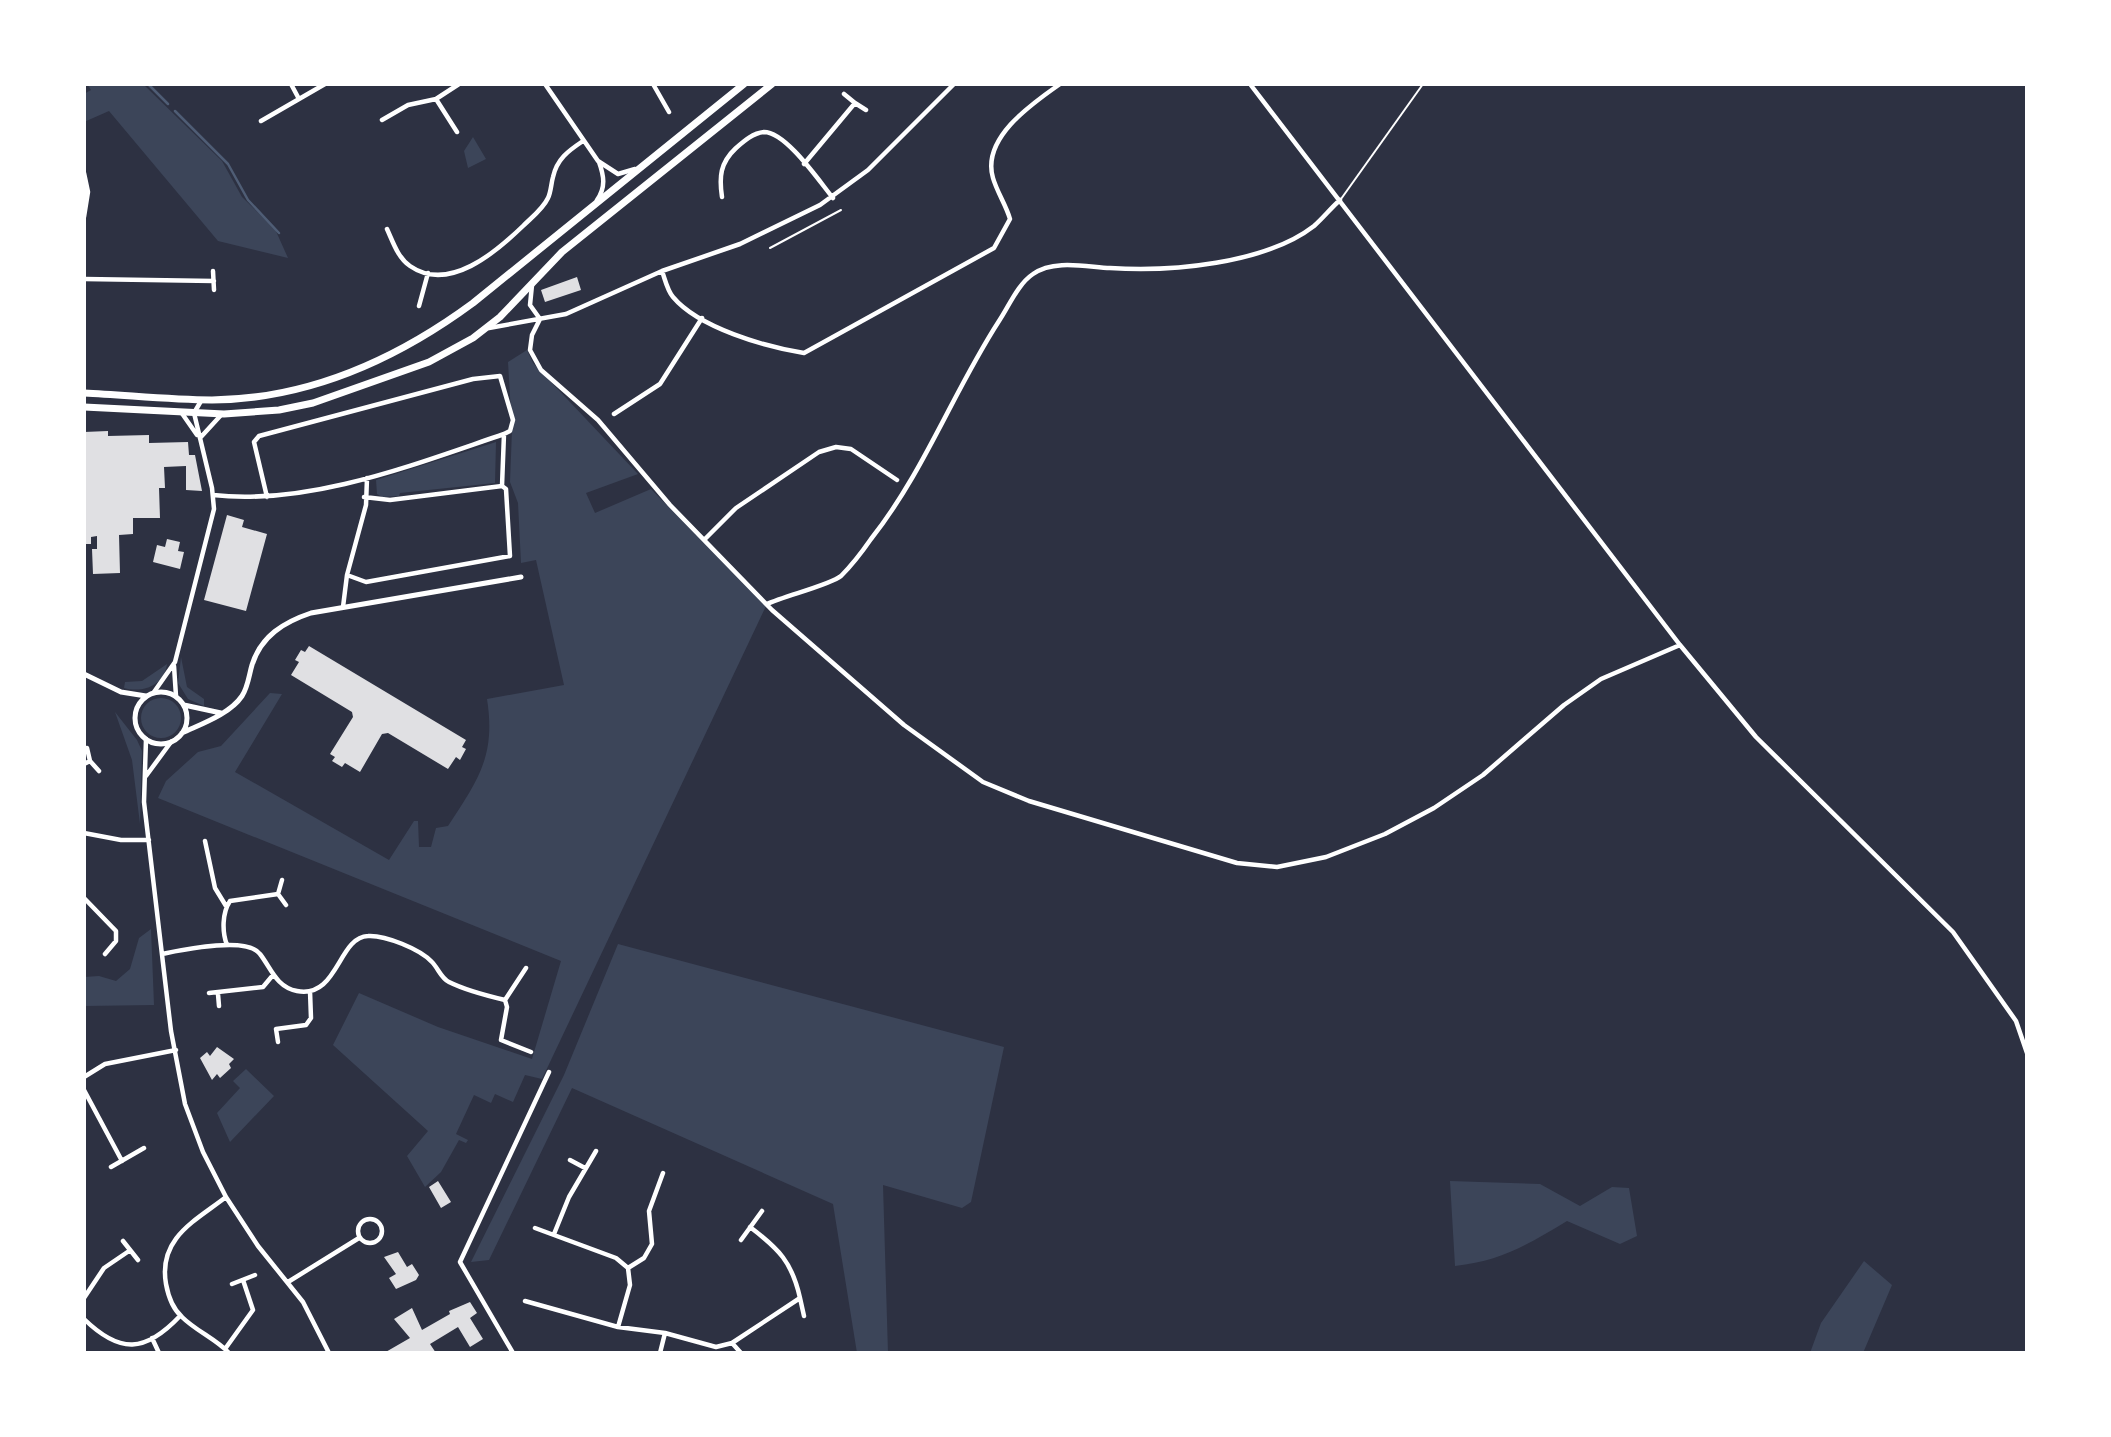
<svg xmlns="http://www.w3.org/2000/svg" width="2111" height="1437" viewBox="0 0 2111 1437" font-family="'Archivo Narrow',sans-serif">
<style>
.green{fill:#3c4559}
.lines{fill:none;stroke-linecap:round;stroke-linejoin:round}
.stream{stroke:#4f5d75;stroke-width:2.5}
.building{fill:#e0e0e3}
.path{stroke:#fff;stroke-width:2}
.service{stroke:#fff;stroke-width:2}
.minor{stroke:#fff;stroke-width:4.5}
.tertiary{stroke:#fff;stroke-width:5}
.trunk{stroke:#fff;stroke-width:7}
</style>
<rect width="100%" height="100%" fill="#2d3142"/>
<path class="green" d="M87 84H143L222 161 242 197 275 229 288 258 218 241 109 111 84 122V94L91 90Z
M473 137 486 159 468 168 464 151Z
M527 350 533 363 638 474 586 493 595 513 651 489 766 606 542 1079 525 1075 513 1102 495 1094 491 1103 474 1095 456 1134 468 1140 466 1143 459 1140 441 1172 425 1187 407 1156 428 1131 333 1045 359 993 438 1027 532 1059 561 961 158 798 166 781 198 752 221 746 270 693 282 694 235 772 389 860 414 821H418L419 847H431L436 828 448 826C478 780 496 756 487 699L564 685 536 560 521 563 518 503 510 482 512 430 508 362Z
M496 442 495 483 400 493 399 496 382 497 377 494 376 480Z
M181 657 187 687 204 699V706L188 699 178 683Z
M167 664C164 686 143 693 124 688L125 682 142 681Z
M141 718a20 20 0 1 1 40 0a20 20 0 1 1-40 0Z
M115 712 137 740 142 751 140 824 132 760Z
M151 929 154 1005 84 1006V977L99 976 116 981 130 969 139 938Z
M618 944 1004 1047 971 1202 962 1208 883 1185 888 1353H857L833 1204 572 1088 489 1260 471 1262 564 1075Z
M246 1069 274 1096 230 1142 217 1113 240 1088 233 1081Z
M1450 1181 1540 1184 1580 1206 1612 1187 1629 1188 1637 1236 1620 1244 1567 1221C1527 1245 1501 1261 1455 1266Z
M1864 1261 1892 1285 1863 1353H1810L1821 1323Z"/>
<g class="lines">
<path class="stream" d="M148 84 168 104
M175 111 228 164 248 200 279 233"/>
</g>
<path class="building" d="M577 277 581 290 545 302 541 290Z
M108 431V436L149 435V443L188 442 189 455H195L202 491 186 490V466L164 467 165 488H159L160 518H133V534L119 535 120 573 93 574 92 549H97V536L91 537V544H84V432Z
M227 515 244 520 242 527 267 534 246 611 204 600Z
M167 539 180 542 178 551 184 552 180 569 153 562 157 545 165 547Z
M309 646 466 740 462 747 466 749 460 760 456 757 448 769 388 733 382 734 360 772 345 763 342 767 332 761 335 757 330 754 353 717 352 712 291 675 299 662 295 660 301 650 305 652Z
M217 1047 234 1059 229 1064 231 1068 220 1078 217 1074 212 1080 200 1058 207 1052 210 1056Z
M438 1181 451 1202 441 1208 429 1187Z
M398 1252 407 1267 412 1264 419 1275 416 1280 396 1289 389 1278 396 1274 384 1257Z
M470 1302 477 1313 470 1318 483 1339 470 1347 458 1327 430 1344 436 1353H384L410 1338 394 1319 412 1308 422 1330 450 1314 449 1311Z"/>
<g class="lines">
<path class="path" d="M770 248 841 210"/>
<path class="service" d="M1341 199 1423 84"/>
<path class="minor" d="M291 84 299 99
M545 84 598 161 618 174 635 169
M653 84 669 112
M1250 84 1680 645 1756 737 1953 932 2016 1021 2027 1053
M436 99 457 132
M855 103 866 110
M382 120 408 105 436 99 459 84
M261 121 325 84
M804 164 855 103 844 94
M84 173 88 192 84 217
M722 197C719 177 720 163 736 148 744 141 753 133 764 132 786 132 819 181 833 198
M597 200C606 187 604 176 599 162
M387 229C393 242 398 258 410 266 449 293 496 252 523 226 531 218 543 209 548 198 551 192 551 184 553 177 557 159 568 151 583 141
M213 271 214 290
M662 271C665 279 667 290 673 297 699 328 766 347 804 353L994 248 1010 219C1006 205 997 192 993 178 981 138 1033 103 1060 84
M84 279 214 281
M532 285 530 305 540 319
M419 306 428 273
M540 319 532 335 530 350 541 370 598 420 670 505 772 610 904 725 983 782 1029 801 1237 863 1277 867 1326 857 1385 834 1434 808 1483 775 1564 705 1601 679 1680 645
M489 328 566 314 662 271 740 244 820 205 868 170 954 84
M181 412 197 435
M614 414 660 384 702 318
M200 438 222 414
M367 478 366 505 347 575 366 582 510 556 506 489 502 486
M502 486 504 434
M213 495C309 506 415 464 504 434L510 431 513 420 500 376 473 379 259 436 254 442 267 497
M364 497 390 500 502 486
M704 540 736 508 819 452 836 447 851 449 897 480
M767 604C784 596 830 585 841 576 852 565 862 552 871 539 924 472 953 392 999 321 1009 306 1018 284 1033 274 1054 259 1087 267 1110 268 1170 272 1265 264 1314 226 1323 218 1331 208 1340 200
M343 607 347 575
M174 666 176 696
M154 692 175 662 214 509 212 488 194 413 201 401
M146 739 144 802 171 1031 185 1104 203 1152 226 1197 258 1246 303 1302 329 1353
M87 748 90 761
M84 764 90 761 99 771
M146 776 171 742
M84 833 121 840H149
M205 841 215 888 226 906
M278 894 282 880
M84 898 116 931V941L105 954
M227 945C222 932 222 913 230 901L278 894 286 905
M162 954C182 950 247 936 260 954 271 968 276 987 297 991 338 999 338 937 368 936 385 935 420 949 432 962 438 968 441 978 449 982 465 990 488 996 505 1000L507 1007 501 1040 531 1052
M209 993 263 987 273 975
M218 994 219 1006
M505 1000 526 968
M278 1042 276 1029 306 1025 311 1018 310 991
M84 1077 105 1064 176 1050
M84 1090 122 1161
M570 1160 585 1168
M111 1167 144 1148
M226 1197C195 1221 158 1238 166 1284 168 1295 173 1309 182 1317 196 1331 216 1339 229 1353
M358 1231a12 12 0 1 1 24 0a12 12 0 1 1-24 0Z
M535 1228 616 1258 628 1268 630 1285 618 1327
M554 1234 569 1197 596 1151
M741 1240 762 1211
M123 1241 138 1260
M628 1268 644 1258 652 1244 649 1211 663 1173
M288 1282 359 1238
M232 1284 255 1275
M84 1298 104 1268 129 1251
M800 1298 804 1316
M525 1301 618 1327 665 1333 660 1353
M84 1319C120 1354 145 1353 180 1316
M665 1333 716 1347 732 1343 800 1298C792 1262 779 1249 750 1227
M152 1338 159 1353
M732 1343 741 1353
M225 1349 253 1310 243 1280
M513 1353 460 1262 549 1072"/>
<path class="tertiary" d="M84 674 121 692 146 696
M135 718a26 26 0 1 1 52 0a26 26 0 1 1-52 0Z
M184 705 221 713
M182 733C201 724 230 714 242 696 248 687 249 675 252 665 261 636 284 622 311 613L521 577"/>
<path class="trunk" d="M84 393C127 395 169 400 212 400 309 399 397 359 473 303L744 84
M84 407 224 414 279 410 313 403 429 362 473 338 500 317 562 252 772 84"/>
</g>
<rect width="2111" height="1437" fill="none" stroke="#ffffff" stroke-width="172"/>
</svg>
